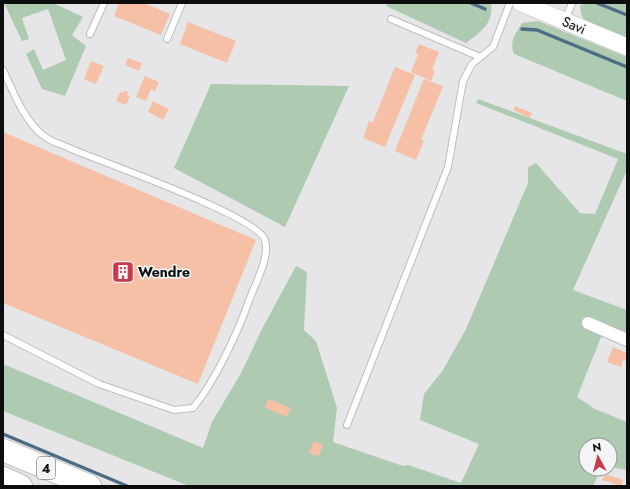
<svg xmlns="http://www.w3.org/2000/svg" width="630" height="489" viewBox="0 0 630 489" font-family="Jost,sans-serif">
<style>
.green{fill:#aecbb2}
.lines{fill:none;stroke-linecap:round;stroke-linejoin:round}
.stream{stroke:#4b6e84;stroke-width:3.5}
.building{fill:#f6c0a6}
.lane-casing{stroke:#bdbdbe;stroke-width:8}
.street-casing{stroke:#bdbdbe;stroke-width:14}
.secondary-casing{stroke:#bdbdbe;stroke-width:18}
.highway-casing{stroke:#bdbdbe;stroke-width:24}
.lane{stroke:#fff;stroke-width:6}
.street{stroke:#fff;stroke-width:12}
.secondary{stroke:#fff;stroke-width:17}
.highway{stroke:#fff;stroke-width:22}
.labels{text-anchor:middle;stroke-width:3;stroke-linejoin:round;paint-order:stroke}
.shield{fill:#f3f4f5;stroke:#515253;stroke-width:1}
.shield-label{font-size:13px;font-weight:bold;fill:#0c0d0d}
.street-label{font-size:14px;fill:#0c0d0d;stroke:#f3f4f5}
.poi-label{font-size:14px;font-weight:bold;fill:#0c0d0d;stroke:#f3f4f5;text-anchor:start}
</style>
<rect width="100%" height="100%" fill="#e6e6e8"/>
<path class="green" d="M4 3H53L83 17 72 35 86 46 65 96 42 89 26 54 34 49 43 70 66 60 48 9 22 18 29 39 22 41Z
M387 3H491C494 23 481 32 466 43L386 6Z
M584 3H627V38L585 21 581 14 580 6Z
M538 21 627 57V101L514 54C509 42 515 34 522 23Z
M211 84 349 86 285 227 174 168Z
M478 99 627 154V170L573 290 627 310V335L583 317 581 324 602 335 577 397 595 409 627 422V470L610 467V445H586V469H601L593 486H189L3 411V364L203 448 212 422 241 373 263 327 296 266 307 272 304 330 316 341 337 408 333 442 403 466 408 465 461 483 479 444 420 420 424 394 443 370 466 329 528 183V167L536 163 580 213 595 214 618 159 476 103Z"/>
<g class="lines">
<path class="stream" d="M471 3 485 9
M597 3 627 15
M522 29 537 30 627 67
M3 434 127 486"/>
</g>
<path class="building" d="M119 3H144L170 14 161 35 114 16Z
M188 22 236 41 227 63 180 44Z
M419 44 439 52 432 69 435 71 431 81 411 72 418 54 415 53Z
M128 58 142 63 139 71 125 65Z
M91 61 104 66 96 84 84 79Z
M395 67 415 75 385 147 363 138 369 121 373 122Z
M145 76 159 82 155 91 151 89 146 101 136 97Z
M424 79 443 86 421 140 424 141 416 160 395 151Z
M124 90 128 92 127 95 130 96 126 105 116 101 120 92 123 93Z
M153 101 169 109 163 120 148 112Z
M515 106 532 113 530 118 513 110Z
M3 132 256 240 198 384 3 303Z
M613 347 627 353 626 361 623 360 621 367 607 362Z
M268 399 291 408 287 417 265 408Z
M314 441 323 444 319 456 309 453Z
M605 474 623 480 621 486 602 480Z"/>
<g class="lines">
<g class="lane-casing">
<path id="lane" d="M391 19 480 57
M565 20 572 3
M90 34 104 3
M167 39 182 3
M3 70C14 93 24 121 44 136 51 142 61 144 69 148 99 161 258 216 265 240 270 257 256 282 250 298 238 332 216 380 193 408L174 410 99 384 3 335
M347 425 448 167 463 81 472 64 493 47 510 3"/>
</g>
<g class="street-casing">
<path id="street" d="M588 323 627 340"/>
</g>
<g class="secondary-casing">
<path id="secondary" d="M521 3 627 47"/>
</g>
<g class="highway-casing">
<path id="highway" d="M3 450 90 486
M3 478 21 486"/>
</g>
<use href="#lane" class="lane"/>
<use href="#street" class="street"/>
<use href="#secondary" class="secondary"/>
<use href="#highway" class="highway"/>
</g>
<defs>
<g id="building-square" transform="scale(1.15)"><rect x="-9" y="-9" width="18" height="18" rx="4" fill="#ca3a4b" stroke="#f3f4f5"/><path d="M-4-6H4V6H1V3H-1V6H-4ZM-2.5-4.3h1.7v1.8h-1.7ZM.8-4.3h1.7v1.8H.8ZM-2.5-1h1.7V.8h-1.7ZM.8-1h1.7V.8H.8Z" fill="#fff"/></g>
</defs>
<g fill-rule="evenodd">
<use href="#building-square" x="123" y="272"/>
</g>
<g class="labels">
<rect class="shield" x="37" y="457" width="18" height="22" rx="3"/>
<g class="shield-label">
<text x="46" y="473">4</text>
</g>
<g class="street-label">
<text transform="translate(574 25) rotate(23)" y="5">Savi</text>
</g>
<g class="poi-label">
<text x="138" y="277">Wendre</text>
</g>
</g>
<rect width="630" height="489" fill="none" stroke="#0c0d0d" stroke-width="8"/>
<g transform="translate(598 457) rotate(353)"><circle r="19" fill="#f3f4f5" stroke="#979898"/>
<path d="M0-3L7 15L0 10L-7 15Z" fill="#ca3a4b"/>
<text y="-6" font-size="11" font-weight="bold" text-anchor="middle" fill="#0c0d0d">N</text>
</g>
</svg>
